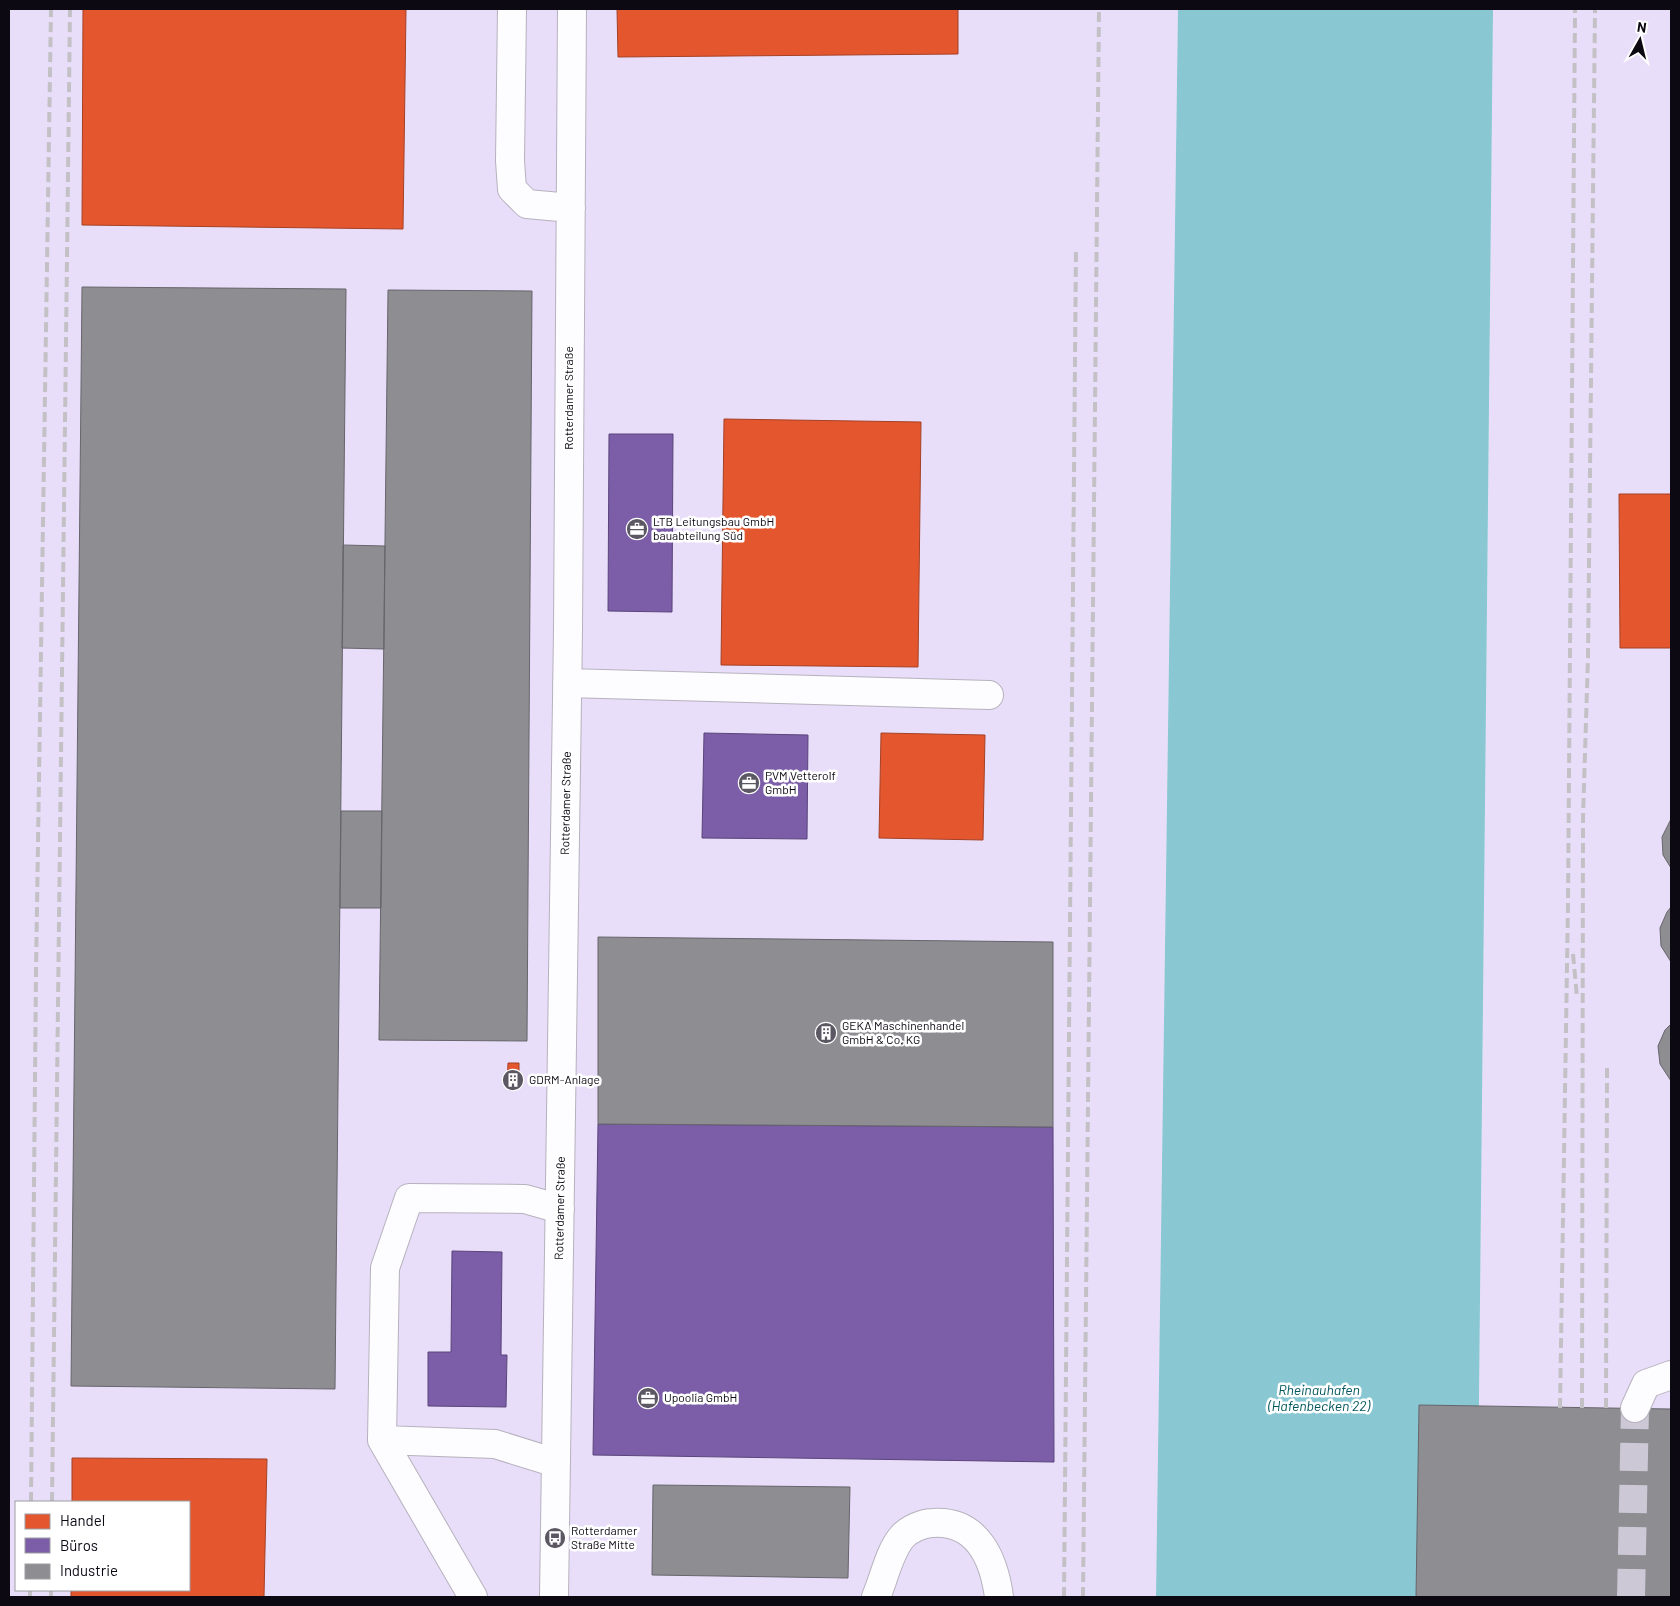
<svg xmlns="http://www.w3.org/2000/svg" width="1680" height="1606" viewBox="0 0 1680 1606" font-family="Barlow,sans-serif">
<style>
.built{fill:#e9def9;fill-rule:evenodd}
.water{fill:#89c7d2}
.shops{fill:#e4572e;stroke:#a44026}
.offices{fill:#7b5ea7;stroke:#5a447b}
.industry{fill:#8d8d92;stroke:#67656c}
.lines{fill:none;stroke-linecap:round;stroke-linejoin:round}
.minor-tunnel{stroke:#cdc8d5;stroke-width:28;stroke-dasharray:28 14;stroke-linecap:butt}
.minor-casing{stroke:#b6b2bd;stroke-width:30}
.minor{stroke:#fdfcfe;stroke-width:28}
.rail{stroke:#c3c1c5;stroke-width:4;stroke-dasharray:10 5;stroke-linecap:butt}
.labels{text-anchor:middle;stroke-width:5;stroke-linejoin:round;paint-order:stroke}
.street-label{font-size:12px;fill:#0d0913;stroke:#fff}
.poi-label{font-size:12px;fill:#0d0913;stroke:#fff;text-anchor:start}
.water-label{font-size:14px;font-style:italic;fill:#00565d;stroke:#fff}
</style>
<rect width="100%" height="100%" fill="#efeaf7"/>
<path class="built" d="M9 9H1178L1156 1597H9ZM16 1502H189V1590H16Z
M1493 9H1671V1597H1477Z"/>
<path class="water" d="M1178 9H1493L1477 1597H1156Z"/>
<path class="shops" d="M83 9H406L403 229 82 225Z
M617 9H958V54L618 57Z
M724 419 921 422 918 667 721 665Z
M1619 494H1671V648H1620Z
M881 733 985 735 983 840 879 838Z
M508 1063H519V1086H507Z
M72 1458 267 1459 264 1597H71V1590H189V1502H72Z"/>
<path class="offices" d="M609 434H673L672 612 608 611Z
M704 733 808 735 807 839 702 838Z
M598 1124 1053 1127 1054 1462 593 1455Z
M452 1251 502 1252 501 1355H507L506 1407 428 1406V1352H451Z"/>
<path class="industry" d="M82 287 346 289 335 1389 71 1386Z
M388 290 532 291 527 1041 379 1040Z
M343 545 385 546 384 649 342 648Z
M341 811H382L381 908H340Z
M1671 819V868L1663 855 1662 837Z
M1671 907V962L1661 946 1660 928 1667 912Z
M598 937 1053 942V1127L598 1124Z
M1671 1024V1081L1660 1064 1658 1046 1665 1030Z
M1419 1405 1671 1409V1597H1416Z
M653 1485 850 1487 848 1578 652 1575Z"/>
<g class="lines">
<path class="minor-tunnel" d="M1631 1597 1635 1408"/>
<g class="minor-casing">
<path id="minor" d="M512 9 510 161 512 189 527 204 571 208
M567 683 989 695
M1635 1408 1646 1384 1671 1375
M382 1440 473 1597
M556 1463 495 1444 382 1440 385 1268 409 1198 525 1199 560 1209
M554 1597 568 630 572 9
M876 1597C884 1579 889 1552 902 1537 909 1529 923 1523 933 1523 978 1520 994 1560 999 1597"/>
</g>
<use href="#minor" class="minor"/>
<path class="rail" d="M1573 954 1577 997
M1560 1408 1568 903 1575 9
M1582 1408 1583 817 1588 657 1595 9
M1606 1408 1607 1068
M31 1502 36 972 51 9
M52 1502 70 9
M30 1597V1590
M51 1597V1590
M1064 1597 1076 247
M1083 1597 1099 9"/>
</g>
<defs>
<g id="office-disc" transform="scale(1.125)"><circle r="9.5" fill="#5c5863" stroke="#fff"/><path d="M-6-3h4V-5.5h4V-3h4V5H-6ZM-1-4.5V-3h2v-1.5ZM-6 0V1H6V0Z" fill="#fff"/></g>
<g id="building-disc" transform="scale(1.125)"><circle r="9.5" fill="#5c5863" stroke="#fff"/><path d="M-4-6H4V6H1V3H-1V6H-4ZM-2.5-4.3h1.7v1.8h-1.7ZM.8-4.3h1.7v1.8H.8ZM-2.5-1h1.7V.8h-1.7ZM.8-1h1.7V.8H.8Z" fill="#fff"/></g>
<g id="bus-disc" transform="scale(1.125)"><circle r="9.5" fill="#5c5863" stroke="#fff"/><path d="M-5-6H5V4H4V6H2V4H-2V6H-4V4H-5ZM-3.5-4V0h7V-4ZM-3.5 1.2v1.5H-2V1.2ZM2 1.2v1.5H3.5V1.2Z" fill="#fff"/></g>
</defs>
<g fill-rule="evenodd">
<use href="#office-disc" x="637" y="529"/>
<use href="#office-disc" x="749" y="783"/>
<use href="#building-disc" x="826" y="1033"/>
<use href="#building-disc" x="513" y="1080"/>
<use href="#office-disc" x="648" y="1398"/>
<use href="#bus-disc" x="555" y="1538"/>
</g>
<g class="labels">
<g class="street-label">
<text transform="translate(569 398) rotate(-90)" y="4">Rotterdamer Straße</text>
<text transform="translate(566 803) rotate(-89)" y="4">Rotterdamer Straße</text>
<text transform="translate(560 1208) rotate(-89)" y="4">Rotterdamer Straße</text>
</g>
<g class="poi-label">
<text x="653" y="526">LTB Leitungsbau GmbH<tspan x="653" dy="14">bauabteilung Süd</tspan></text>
<text x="765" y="780">PVM Vetterolf<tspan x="765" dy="14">GmbH</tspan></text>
<text x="842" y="1030">GEKA Maschinenhandel<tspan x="842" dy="14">GmbH &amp; Co. KG</tspan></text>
<text x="529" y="1084">GDRM-Anlage</text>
<text x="664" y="1402">Upoolia GmbH</text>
<text x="571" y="1535">Rotterdamer<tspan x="571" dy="14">Straße Mitte</tspan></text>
</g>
<g class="water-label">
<text x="1319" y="1395">Rheinauhafen<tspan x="1319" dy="16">(Hafenbecken 22)</tspan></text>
</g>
</g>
<rect width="1680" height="1606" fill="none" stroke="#0d0913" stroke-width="20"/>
<rect x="15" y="1501" width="175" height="90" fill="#ffffff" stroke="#9e9da1"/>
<rect x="25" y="1514" width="25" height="15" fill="#e4572e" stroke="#9e9da1"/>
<text x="60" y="1526" font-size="15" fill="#0d0913">Handel</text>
<rect x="25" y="1538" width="25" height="15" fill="#7b5ea7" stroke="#9e9da1"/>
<text x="60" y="1551" font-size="15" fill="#0d0913">Büros</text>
<rect x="25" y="1564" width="25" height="15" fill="#8d8d92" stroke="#9e9da1"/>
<text x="60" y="1576" font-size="15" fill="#0d0913">Industrie</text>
<g transform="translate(1640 40) rotate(8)" stroke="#ffffff" stroke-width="4" paint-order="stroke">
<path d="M0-4L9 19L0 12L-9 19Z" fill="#0d0913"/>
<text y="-8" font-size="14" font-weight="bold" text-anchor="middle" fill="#0d0913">N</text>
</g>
</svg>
